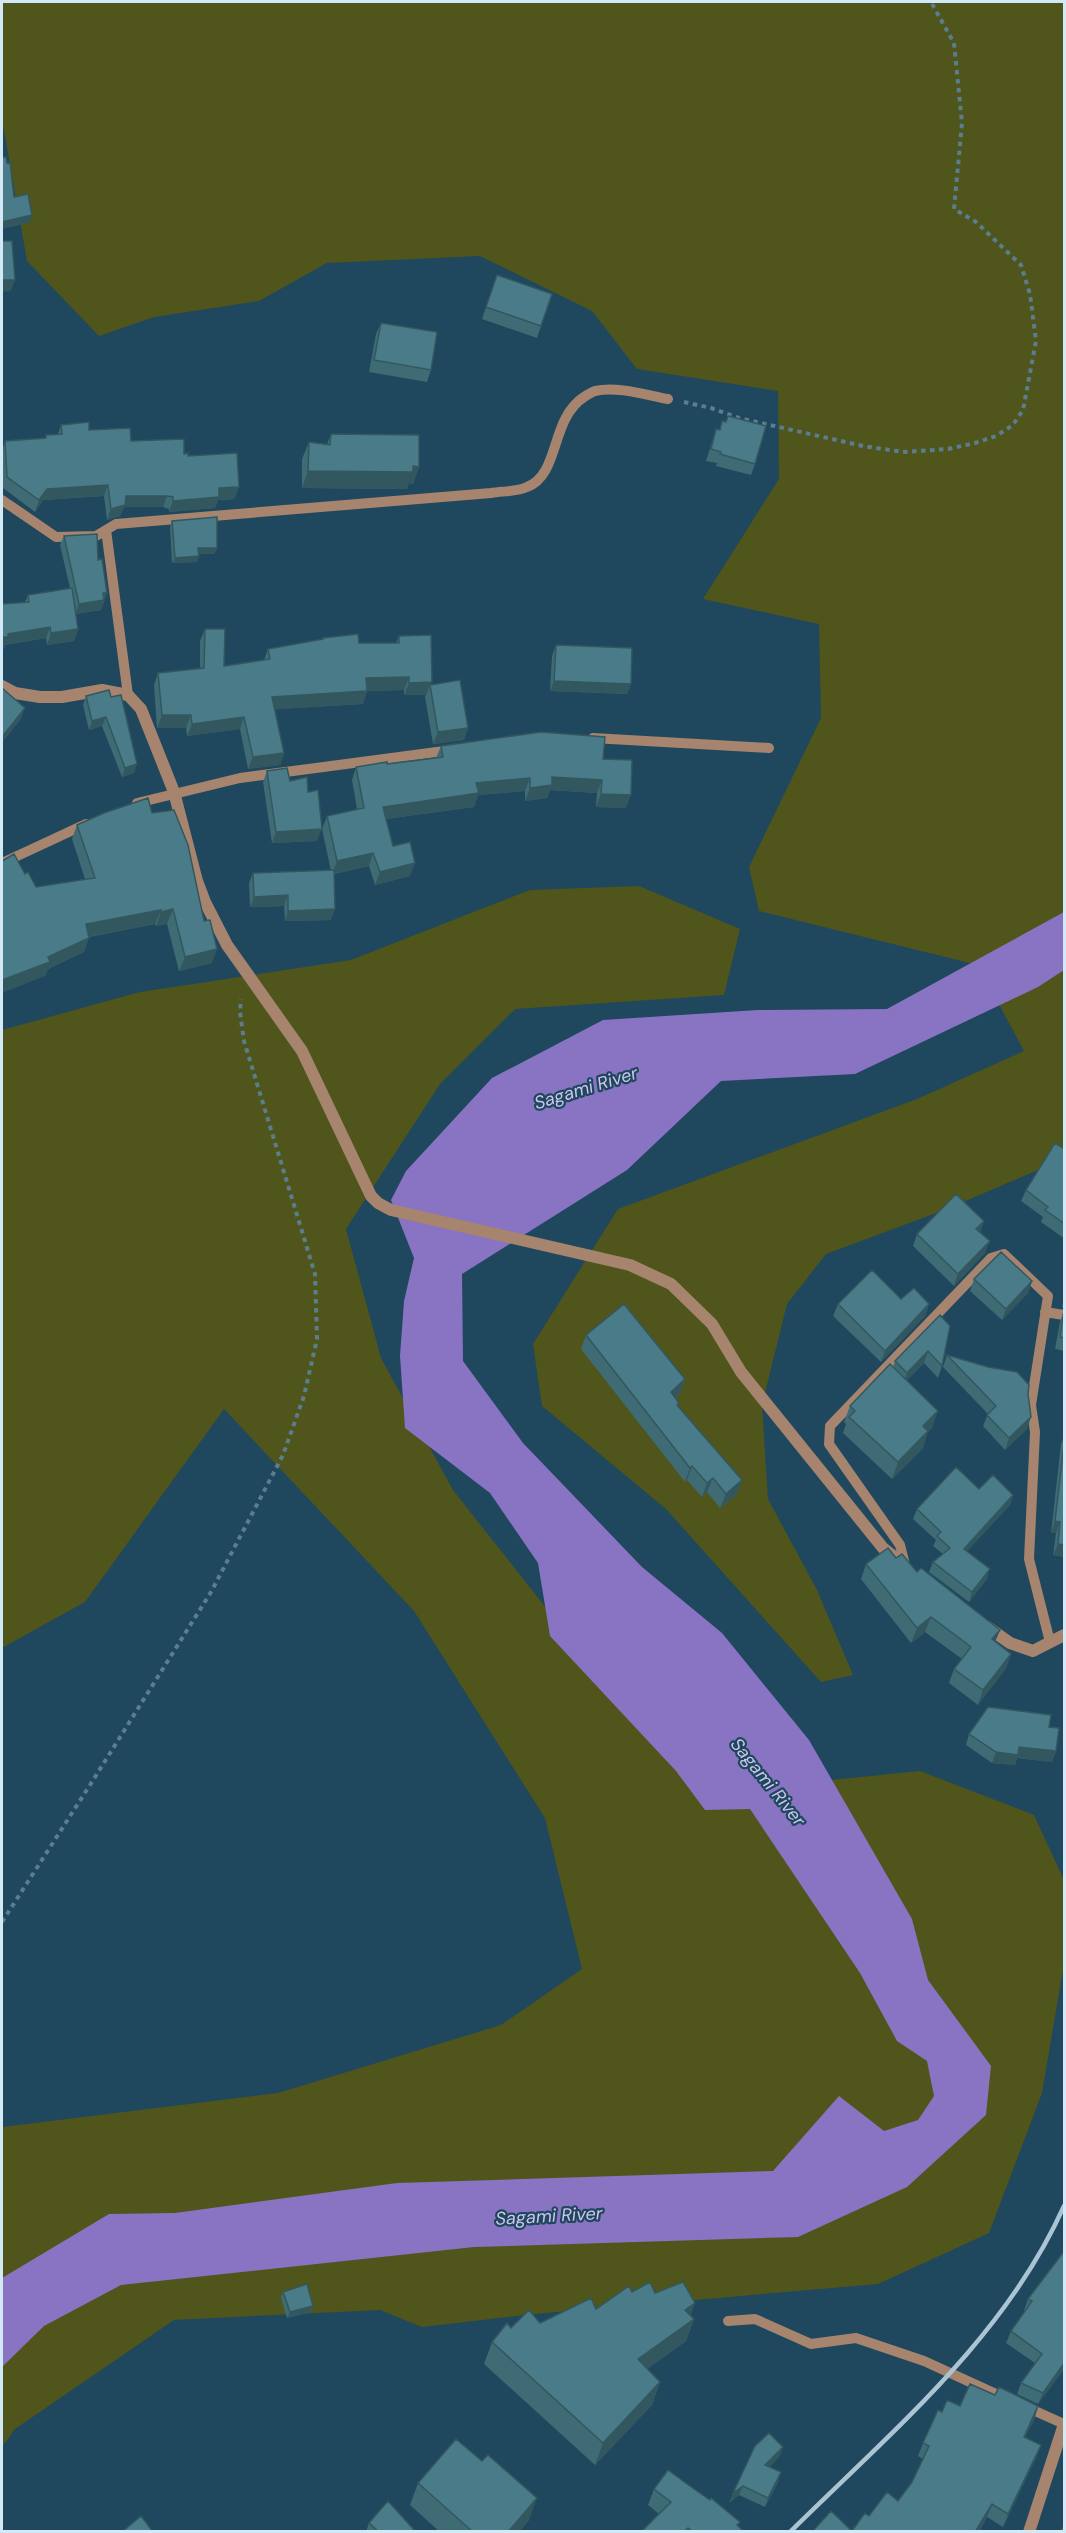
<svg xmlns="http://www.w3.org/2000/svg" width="1066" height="2533" viewBox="0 0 1066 2533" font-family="'DM Sans',sans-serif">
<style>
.green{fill:#50551c}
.water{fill:#8874c2}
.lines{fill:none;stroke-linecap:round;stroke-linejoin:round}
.path{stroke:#5b7d90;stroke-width:4;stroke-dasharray:4.5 4.5;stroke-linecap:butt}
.lane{stroke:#a6846e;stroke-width:10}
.street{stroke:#a6846e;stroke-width:12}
.rail{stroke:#aac4d3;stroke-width:4.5}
.wall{fill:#3f6b75}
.shaded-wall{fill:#33575f}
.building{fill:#497c88;stroke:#33575f;stroke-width:1.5}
.labels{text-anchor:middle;stroke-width:4.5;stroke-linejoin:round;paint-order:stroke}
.water-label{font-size:18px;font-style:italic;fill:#cec5ef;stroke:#1f475d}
</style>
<rect width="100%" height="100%" fill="#1f475d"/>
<path class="green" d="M2 2H1064V1153L1059 1161 947 1209 826 1254 787 1304 762 1405 768 1499 817 1590 853 1675 821 1682 666 1509 542 1406 533 1344 618 1209 917 1099 1024 1051 978 965 759 911 749 867 821 718 819 624 703 599 779 479 778 391 637 369 592 311 480 256 327 263 259 301 154 317 99 336 27 261 2 119Z
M639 886 740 929 724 995 515 1009 440 1084 346 1229 381 1358 453 1490 606 1684 743 1789 920 1771 1034 1815 1064 1880V1964L1042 2093 989 2233 878 2284 534 2314 422 2327 380 2310 174 2320 15 2429 2 2447V2127L278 2093 501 2025 582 1969 545 1818 414 1611 224 1409 85 1602 2 1648V1030L140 992 351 960 530 890Z"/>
<path class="water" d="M1064 912V970L1038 987 855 1074 721 1081 627 1170 462 1274 463 1361 523 1443 642 1567 722 1633 809 1740 912 1919 928 1980 991 2066 986 2115 907 2187 798 2237 474 2247 121 2285 44 2326 2 2367V2278L109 2214 175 2213 397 2183 773 2171 839 2096 884 2131 918 2120 934 2096 927 2061 897 2041 860 1973 750 1809 705 1810 676 1771 550 1636 538 1563 490 1493 405 1428 400 1356 404 1301 414 1258 391 1200 406 1171 492 1078 603 1020 758 1010 887 1009Z"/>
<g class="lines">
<path class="path" d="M684 402 711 408 739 418 863 446 903 452 948 449 975 443 996 436 1013 425 1023 410 1036 341 1030 294 1021 265 976 222 954 209 962 123 954 43 931 2
M2 1922 90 1785 211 1592 283 1455 304 1396 317 1339 315 1274 244 1041 240 1012 241 999"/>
<path class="lane" d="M2 500 56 537 96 536 116 524 491 493C502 491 516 492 527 487 560 475 550 419 584 397 587 395 592 392 595 391 618 386 646 395 668 399
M106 530 128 695
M593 738 769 748
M137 803 240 778 452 750
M2 863 86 824
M1045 1312 1064 1315
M905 1565 900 1545 829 1444 830 1426 991 1258 1004 1254 1048 1296 1031 1405 1035 1432 1029 1559 1050 1642
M728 2321 755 2319 811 2344 856 2338 924 2361 1007 2399
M1024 2406 1064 2424"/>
<path class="street" d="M2 686 15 693 40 697H62L102 690 128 695 141 709 174 792 197 881 205 902 227 945 302 1051 371 1196 378 1203 391 1210 630 1265 671 1284 712 1324 741 1372 883 1548 898 1560
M986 1626 1010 1643 1033 1651 1064 1635
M1029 2532 1064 2424"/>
<path class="rail" d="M790 2532C891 2432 1005 2338 1064 2206"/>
</g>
<path class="wall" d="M497 275 552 294 537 338 482 319Z
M381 323 431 370 427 382 369 372 376 334Z
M728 416 755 464 751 475 716 466 717 463 706 461 716 429 719 430 722 421 725 422Z
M61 425 89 430 184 454 188 456 235 499 218 500 215 508 169 512V509L163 507H124L120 516 107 520 104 496 43 500 35 512 3 488 2 451 5 441 45 439 46 435 58 434Z
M331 434 419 467 413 484 409 483 407 489 302 488V459L309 442 327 444Z
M172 521 217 548 214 554H199L197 562 172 563 170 527Z
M64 536 98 560 107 593 101 610 76 614 78 629 74 641 47 645 46 638 5 645 4 649H2L25 602 28 595 70 588 60 545Z
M205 629 224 666 264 660 268 649 322 640 323 638 359 643H396L399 636 431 685 468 728 464 740 433 744 425 697 426 695H404V690L367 691 363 704 275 709 284 753 280 765 248 769 240 729 187 736 186 728H157L154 685 158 673 200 669V641Z
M556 645 631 684 627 694 550 691 552 656Z
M86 696 111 697 134 773 122 777 102 726 89 730 83 705Z
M441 746 603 759 626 808 596 807 597 793 550 790 547 798 525 801V791L478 795 474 807 386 819 393 846 410 876 375 885 369 866 334 874 331 920 285 921 284 906 250 907 249 883 253 873 331 871 322 829 327 816 357 809 352 780 356 767 436 758Z
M267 771 290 781 308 792 317 841 272 843 263 782Z
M152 813 212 963 179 971 167 924 156 926 155 924 89 937 84 952 48 969 45 976 25 874 36 887 85 879 72 839 77 825Z
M1065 1149V1239L1041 1222 1043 1217 1021 1201 1026 1190Z
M984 1221 980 1232 985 1253 954 1286 913 1246 917 1234Z
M974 1279 1032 1281 1028 1293 1002 1320 970 1291Z
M1065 1294V1308L1062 1307Z
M838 1304H929L925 1316 881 1362 833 1316Z
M1064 1310H1065V1351L1055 1349 1060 1322Z
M940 1315 942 1366 938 1378 924 1363 907 1380 932 1428 928 1431 923 1448 892 1479 843 1433 846 1424 844 1422 850 1406 893 1367 895 1361Z
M586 1335 685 1379 680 1393 675 1398 679 1403 678 1406 737 1494 720 1508 707 1492 702 1497 687 1480 685 1482 581 1349Z
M947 1355 1028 1394 1027 1429 1005 1450 983 1426 988 1414 943 1367Z
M1065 1434V1557L1053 1555 1056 1533H1051L1061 1444Z
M979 1489 1013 1495 1010 1505 967 1551 987 1579 969 1602 929 1572 933 1562 943 1554 933 1546 936 1540 913 1519 917 1509Z
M896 1558 1000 1630 995 1642 1011 1654 1006 1668 978 1705 949 1683 954 1669 962 1659 925 1632 911 1643 861 1579 866 1564Z
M1049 1727 1056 1751 1052 1762 1017 1758 1015 1765 992 1763 966 1745 969 1734Z
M1065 2250V2368L1038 2404 1017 2394 1021 2383 1035 2363 1006 2343 1011 2331 1025 2311 1024 2310 1028 2299Z
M283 2292 313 2306 311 2312 287 2318 281 2298Z
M632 2292 655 2293 690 2315 694 2319 686 2341 647 2369 660 2382 652 2405 595 2465 484 2364 492 2342 511 2328 540 2323 596 2309Z
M995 2395 1038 2406 1034 2420 1025 2437 1041 2445 1036 2458 1003 2527 987 2517 979 2532H812L852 2531 869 2516 898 2501 912 2482 923 2459 918 2456 923 2443 942 2412Z
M780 2456 769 2467 781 2472 778 2482 765 2507 739 2495 729 2503 733 2493Z
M482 2461 529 2520 519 2532H440L410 2505 418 2483Z
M654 2489 738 2526 744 2532H641L659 2514 648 2505Z
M369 2523 416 2532H366Z"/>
<path class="shaded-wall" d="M32 215 29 223 2 229V222Z
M2 280H15L11 291 2 292Z
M413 466 419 467 413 484 409 483 407 489 302 488 308 471Z
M108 485 104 496 43 500 35 512 39 500 47 489Z
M239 487 235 499 218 500 215 508 169 512 173 501 219 488Z
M126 496H167L163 507H124L120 516 107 520 111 509Z
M198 548H217L214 554H196Z
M199 556 197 562 172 563 175 558Z
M103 593H107L101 610 75 614 79 604Z
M50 627 46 638 5 645 4 649H2V637L8 634Z
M78 629 74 641 47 645 51 633Z
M409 677 404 690 362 691 366 678Z
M554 681 631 684 627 694 550 691Z
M432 682 430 687V685L426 695H404L409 683Z
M367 691 363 704 268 710 272 697Z
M25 708 21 719 2 743V737Z
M162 715H191L186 728H157Z
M106 717 102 726 89 730 92 721Z
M244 717 240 729 187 736 192 724Z
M468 728 464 740 433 744 438 732Z
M284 753 280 765 248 769 253 757Z
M137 764 134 773 122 777 125 768Z
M552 777 602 780 597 793 550 790 547 798 525 801 530 788Z
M530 778 525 791 478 795 474 807 378 820 383 807 476 783Z
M601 794 631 795 626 808 596 807Z
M322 829 317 841 272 843 276 832Z
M373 853 369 866 332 874 337 861Z
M415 863 410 876 375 885 380 872Z
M288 895 284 906 250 907 254 897Z
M173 909 167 924 156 926 161 912Z
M335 909 331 920 285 921 288 911Z
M161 910 155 924 81 938 86 924Z
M89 938 84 952 48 969 45 976 2 993V980L48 957Z
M217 949 212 963 179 971 185 957Z
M984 1221 979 1233 976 1229Z
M990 1241 985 1253 954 1286 958 1274Z
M1032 1281 1028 1293 1002 1320 1006 1309Z
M929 1304 925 1316 881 1362 885 1351Z
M928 1351 924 1363 903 1384 907 1373Z
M685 1379 680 1393 665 1406 671 1392Z
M938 1411 932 1428 917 1443 923 1426Z
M1031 1417 1027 1429 1005 1450 1009 1438Z
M928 1431 923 1448 892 1479 898 1462Z
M692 1466 687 1480 685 1482 690 1468Z
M713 1478 707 1492 702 1497 707 1483Z
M742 1480 737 1494 720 1508 726 1494Z
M1013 1495 1010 1505 960 1559 964 1549Z
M1055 1521 1060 1522 1056 1533H1051Z
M1058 1544 1065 1545V1557L1053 1555Z
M990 1569 987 1579 969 1602 972 1592Z
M931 1617 925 1632 911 1643 917 1628Z
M1000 1630 994 1644 992 1639Z
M1011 1654 1006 1668 978 1705 983 1690Z
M1019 1747 1056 1751 1052 1762 1017 1758 1015 1765 992 1763 996 1752Z
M695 2303 688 2323 694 2319 686 2341 630 2381 638 2359 685 2310Z
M313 2306 311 2312 287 2318 290 2312Z
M1065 2362V2368L1038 2404 1043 2393Z
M660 2382 652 2405 595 2465 603 2443Z
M1038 2406 1034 2420 1019 2450 1024 2437Z
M1041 2445 1036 2458 1003 2527 1008 2514Z
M783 2447 780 2456 761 2474 765 2465Z
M781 2472 778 2482 765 2507 768 2498Z
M743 2486 739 2495 729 2503 733 2493Z
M537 2498 529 2520 519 2532H508Z
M992 2504 987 2517 979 2532H975Z"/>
<path class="building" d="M2 157H6L7 163 10 162 14 197 28 194 32 215 2 222Z
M2 241H12L15 280H2Z
M497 275 552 294 541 326 486 307Z
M381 323 437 332 431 370 374 360Z
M728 416 766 426 755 464 720 454 721 452 711 449 716 429 720 430 722 421 726 422Z
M89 422V430L130 428 131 441 184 439V454L188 453V456L237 453 239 487 219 488V497L173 501V497L167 496H126L125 505 111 509 108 485 47 489 39 500 7 477 5 441 46 438V435L62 434 61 425Z
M331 434 419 435V467L413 466V472L308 471 309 442 330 445Z
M217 517V548H198L199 556 175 558 172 521Z
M97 534 98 560 102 559 107 593H103L104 600 79 604 64 536Z
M72 588 78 629 51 633 50 627 8 634V637H2V604L29 602 28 595Z
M205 629H225L224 666 270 659 268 649 323 639V638L358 634 359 643H399V636L431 635 432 682 409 683V677L366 678 367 691 272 697 284 753 253 757 244 717 192 724 191 715H162L158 673 204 668Z
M556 645 632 648 631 684 554 681Z
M460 680 468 728 438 732 430 685Z
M2 688 25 708 2 737Z
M109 690 111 697 121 695 137 764 125 768 106 717 92 721 86 696Z
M541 732 605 737 603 759 632 760 631 795 601 794 602 780 552 777V785L530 788V778L476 783 479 793 383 807 393 846 410 842 415 863 380 872 373 853 337 861 327 816 364 808 356 767 387 762V764L443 757 441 746Z
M287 768 290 781 307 777 308 792 318 790 322 829 276 832 267 771Z
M148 798 152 813 174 810 188 845 204 921 210 920 217 949 185 957 173 909 161 912V910L86 924 89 938 48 957 50 962 2 980V861L14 854 25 874 28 872 36 887 95 878 77 825 104 813Z
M334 870 335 909 288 911V895L254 897 253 873Z
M1055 1143 1065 1149V1224L1045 1210 1048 1207 1026 1190Z
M956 1194 984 1221 976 1229 990 1241 958 1274 917 1234Z
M1001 1252 1032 1281 1006 1309 974 1279Z
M872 1270 901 1299 914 1288 929 1304 885 1351 838 1304Z
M624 1304 685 1379 671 1392 679 1403 677 1405 742 1480 726 1494 713 1478 707 1483 692 1466 690 1468 586 1335Z
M1064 1310H1065V1338L1060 1337Z
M940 1315 950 1326 942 1366 928 1351 907 1373 895 1361Z
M947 1355 988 1367 1017 1372 1029 1385 1028 1394 1031 1417 1009 1438 987 1415 996 1406Z
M890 1364 938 1411 923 1426 928 1431 898 1462 849 1417 855 1411 850 1406Z
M1065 1436V1545L1058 1544 1060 1522 1055 1521Z
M956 1467 979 1489 993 1475 1013 1495 964 1549 990 1569 972 1592 933 1562 950 1548 937 1536 941 1532 917 1509Z
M888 1548 896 1558 902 1554 917 1572 921 1568 1000 1630 992 1639 1011 1654 983 1690 954 1669 971 1647 931 1617 917 1628 866 1564Z
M988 1707 1051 1715 1049 1727 1059 1728 1056 1751 1019 1747 1018 1755 996 1752 969 1734Z
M1065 2250V2362L1043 2393 1021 2383 1042 2354 1011 2331 1032 2301 1028 2299Z
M650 2282 655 2293 683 2282 695 2303 685 2310 694 2319 638 2359 660 2382 603 2443 492 2342 507 2323 511 2328 529 2310 540 2323 591 2298 596 2309 629 2286 632 2292Z
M307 2284 313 2306 290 2312 283 2292Z
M970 2384 995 2395 999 2387 1038 2406 1024 2437 1041 2445 1008 2514 992 2504 975 2532H812L831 2511 852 2531 865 2513 869 2516 887 2492 898 2501 912 2482 929 2446 923 2443 938 2410 942 2412 947 2400 960 2406Z
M769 2433 783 2447 765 2465 781 2472 768 2498 743 2486 733 2493 755 2446Z
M456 2439 482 2461 488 2455 537 2498 508 2532H473L418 2483Z
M668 2470 694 2489 710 2500 711 2498 740 2522 737 2525 744 2532H693L688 2528 684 2532H641L671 2502 654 2489Z
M388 2501 416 2532H379L369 2523Z
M141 2516 153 2532H122Z
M1065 2524V2532H1060Z"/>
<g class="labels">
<g class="water-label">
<text transform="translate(586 1088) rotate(-17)" y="6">Sagami River</text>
<text transform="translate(768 1782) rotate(51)" y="6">Sagami River</text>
<text transform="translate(549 2216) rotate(-3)" y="6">Sagami River</text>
</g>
</g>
<rect width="1066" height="2533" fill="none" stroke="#d3e9f6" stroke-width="6"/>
</svg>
